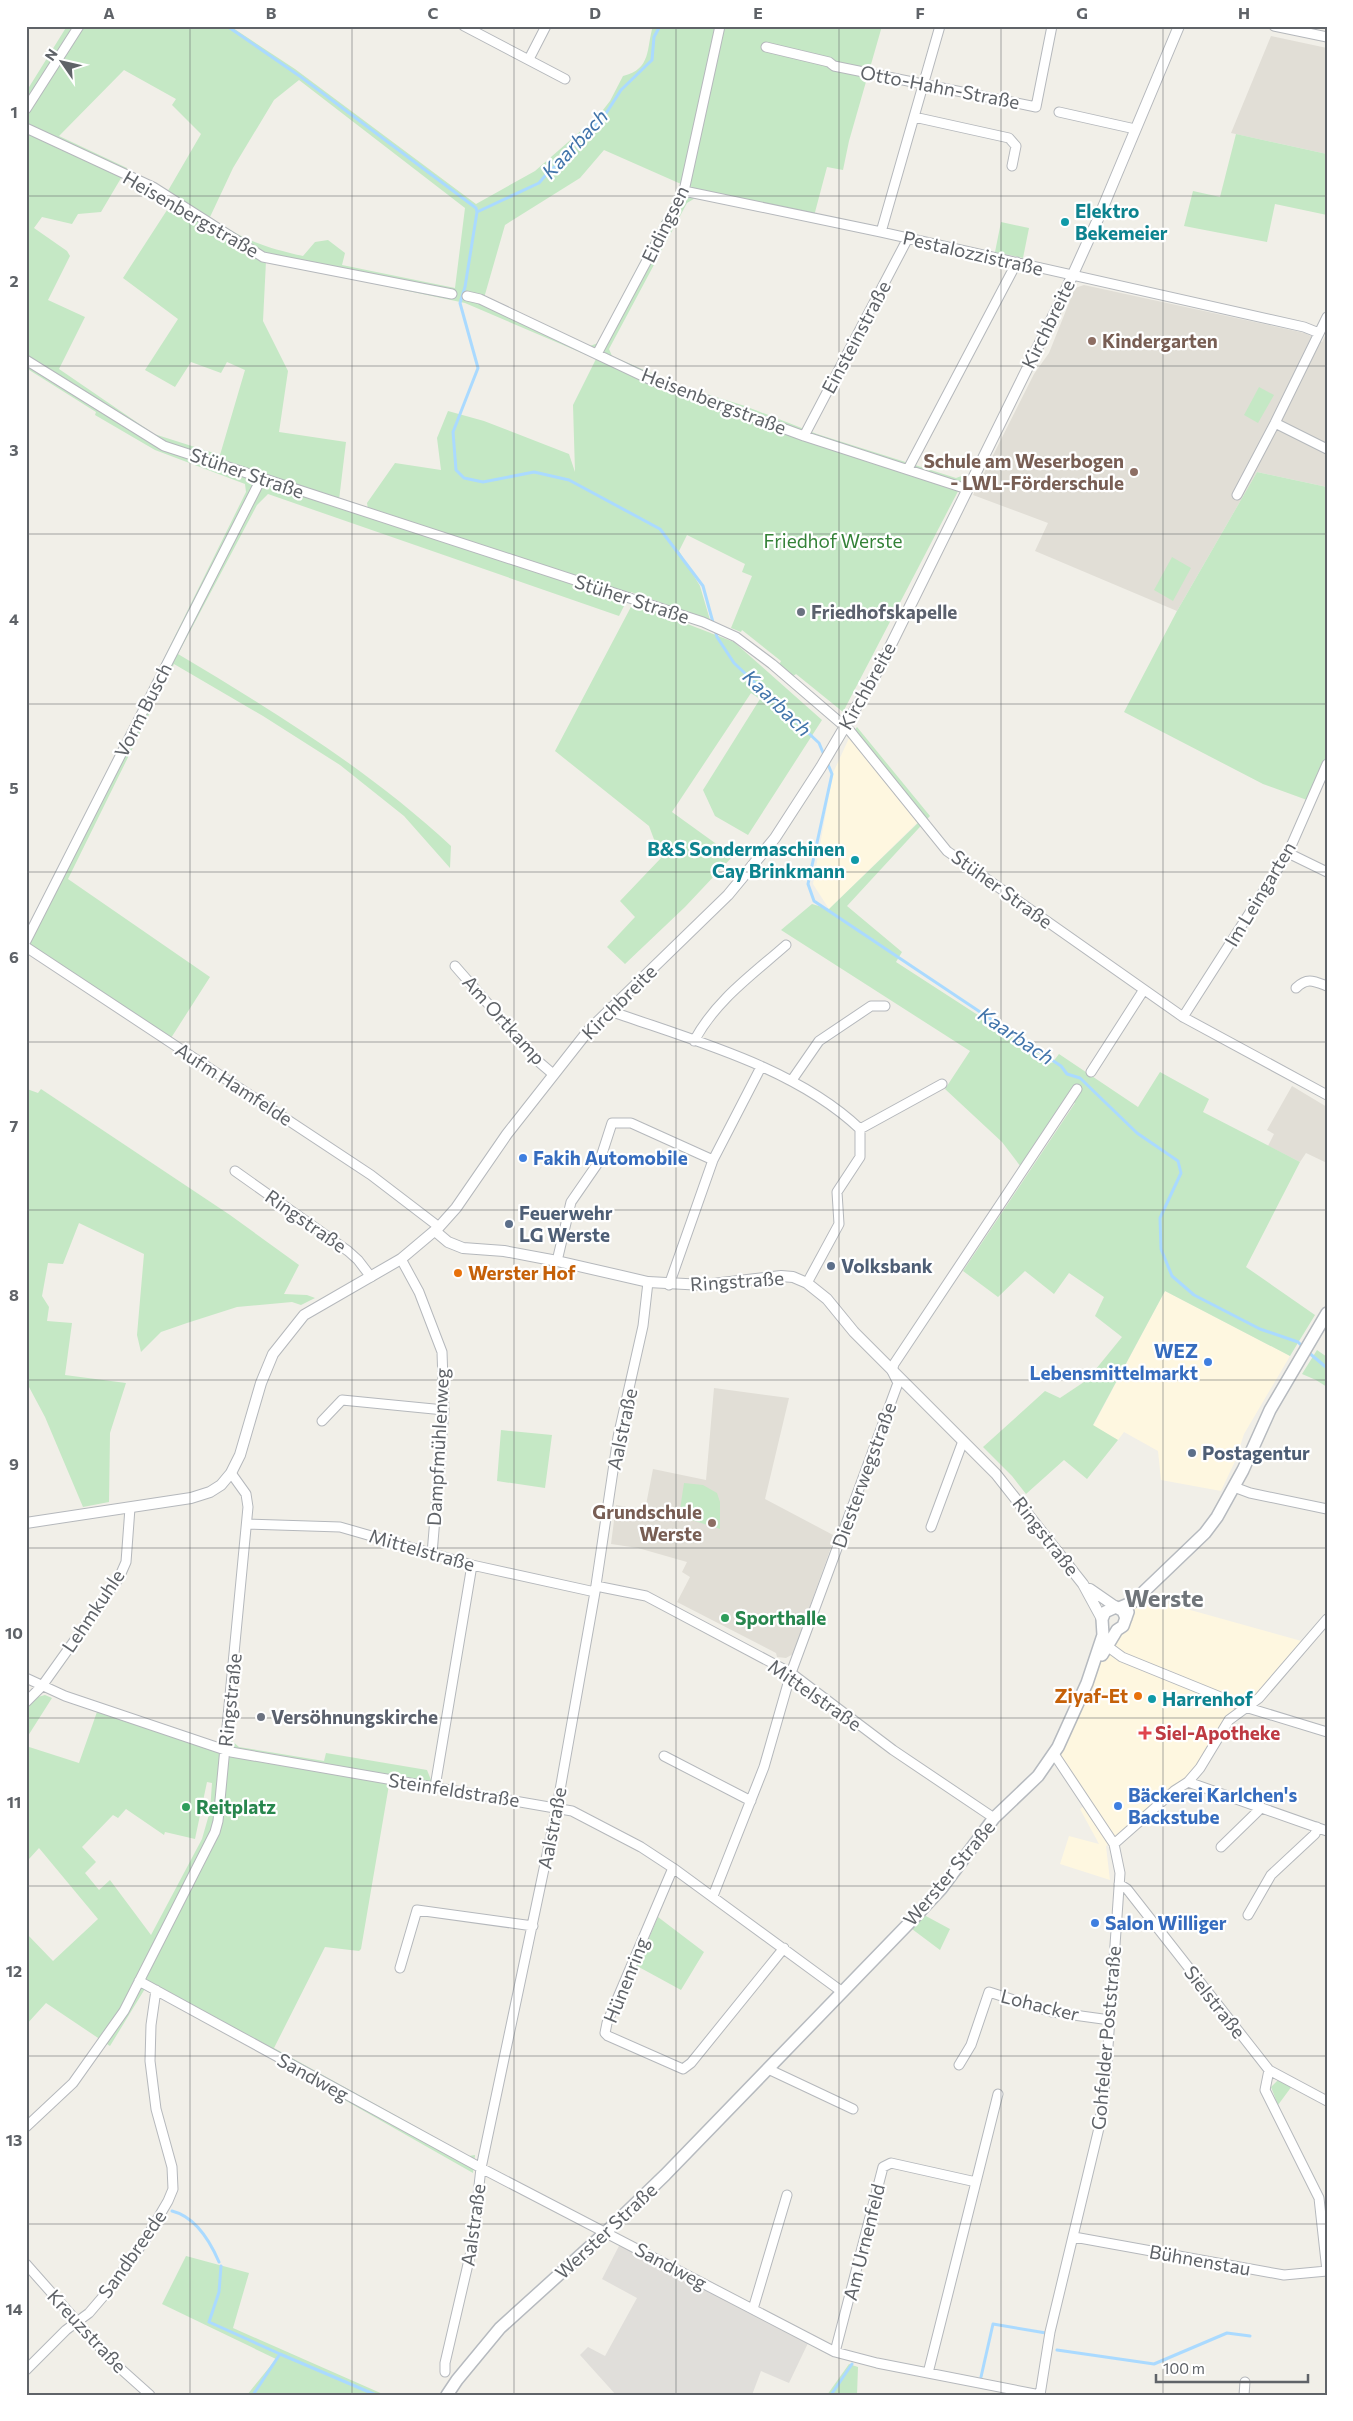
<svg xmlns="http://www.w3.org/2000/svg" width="1353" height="2421" viewBox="0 0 1353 2421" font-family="Commissioner,sans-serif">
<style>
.commercial{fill:#fef7e0}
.industrial{fill:#e0deda}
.education{fill:#e1ded6}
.green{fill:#c5e8c5;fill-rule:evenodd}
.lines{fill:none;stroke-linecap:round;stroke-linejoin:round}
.stream{stroke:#aadaff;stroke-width:3}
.minor-casing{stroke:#b5b8bc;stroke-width:11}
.tertiary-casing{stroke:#b5b8bc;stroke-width:12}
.secondary-casing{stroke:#b6babf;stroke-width:14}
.minor{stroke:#fff;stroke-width:9}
.tertiary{stroke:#fff;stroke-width:10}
.secondary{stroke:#fff;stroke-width:11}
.grid{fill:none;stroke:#5f6368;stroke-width:1;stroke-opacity:0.55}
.culture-dot{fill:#0f9aa8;stroke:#fff;stroke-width:2}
.education-dot{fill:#8d6e63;stroke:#fff;stroke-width:2}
.worship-dot{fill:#6b7280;stroke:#fff;stroke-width:2}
.shop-dot{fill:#3f7fe0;stroke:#fff;stroke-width:2}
.service-dot{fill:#5c6f8a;stroke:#fff;stroke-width:2}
.food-dot{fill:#e8710a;stroke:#fff;stroke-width:2}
.leisure-dot{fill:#2e9e5b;stroke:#fff;stroke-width:2}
.health-dot{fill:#e0444e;stroke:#fff;stroke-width:2}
.labels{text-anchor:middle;stroke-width:4.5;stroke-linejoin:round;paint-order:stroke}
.street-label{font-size:19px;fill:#5f6368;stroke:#fff}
.culture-label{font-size:19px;font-weight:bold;fill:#0d838f;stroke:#fff;text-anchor:start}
.education-label{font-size:19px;font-weight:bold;fill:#785e54;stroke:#fff;text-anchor:end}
.park-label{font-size:19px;fill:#348238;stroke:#fff}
.worship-label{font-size:19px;font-weight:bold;fill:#5b616d;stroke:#fff;text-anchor:start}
.shop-label{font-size:19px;font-weight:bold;fill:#366cbe;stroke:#fff;text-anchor:start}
.service-label{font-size:19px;font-weight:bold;fill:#4e5e75;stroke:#fff;text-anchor:start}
.food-label{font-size:19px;font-weight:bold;fill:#c56008;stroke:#fff;text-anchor:start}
.leisure-label{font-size:19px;font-weight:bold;fill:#27864d;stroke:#fff;text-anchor:start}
.health-label{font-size:19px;font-weight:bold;fill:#be3a42;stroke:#fff;text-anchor:start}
.water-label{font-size:20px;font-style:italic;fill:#4174aa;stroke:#fff}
.district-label{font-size:24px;font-weight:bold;fill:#70757a;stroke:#fff}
.neatline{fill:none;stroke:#5f6368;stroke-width:2}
.grid-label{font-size:16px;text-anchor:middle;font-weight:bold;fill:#5f6368}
</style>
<rect width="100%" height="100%" fill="#f1efe8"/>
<path class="commercial" d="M850 736 920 820 829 909 813 884 833 773Z
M1165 1291 1290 1356 1244 1434 1236 1459 1221 1491 1161 1480 1158 1451 1124 1432 1118 1440 1093 1426Z
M1140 1596 1305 1642 1257 1695 1235 1709 1221 1733 1186 1779 1125 1835 1106 1846 1110 1880 1060 1864 1069 1836 1099 1844 1080 1809 1088 1803 1057 1755 1103 1655Z"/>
<path class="industrial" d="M621 2242 809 2341 789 2383 761 2371 752 2395H616L580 2355 588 2347 605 2356 637 2298 602 2279Z"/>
<path class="education" d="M1271 36 1327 48V154L1231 133Z
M1084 285 1305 333 1322 342 1327 331V487L1257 472 1177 611 1035 551 1048 523 973 495 1034 374 1049 353 1075 288Z
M1292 1086 1327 1107V1163L1306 1153 1300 1162 1268 1146 1274 1134 1267 1130Z
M714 1388 789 1398 765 1499 835 1536 793 1654 786 1658 777 1657 776 1653 677 1602 690 1577 682 1572 687 1562 638 1548 611 1544 616 1505 645 1510 653 1469 706 1480Z"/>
<path class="green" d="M67 26H230L295 69 476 204 535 171 599 115 610 101 623 76C652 69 646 48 653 26H882L849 141 843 170 827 167 814 216 697 197 687 203 609 349 612 356 681 386 745 406 817 434 956 478 967 474 843 712 796 674 792 677 779 665 781 661 742 630 741 632 731 628 752 576 742 572 745 564 687 535 679 551 700 586 710 620 631 592 619 616 268 494 257 505 178 654C275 712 368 769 451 846L450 868 404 816 340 765 263 716 174 664 68 879 210 977 171 1038 32 947 26 957V933L56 877 246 492 245 484 155 450 95 415 96 412 26 368V92ZM124 70 176 99 172 105 201 134 162 201 169 207 123 278 178 319 145 370 175 387 191 362 221 373 227 362 245 370 220 455 154 434 59 369 85 317 48 300 70 256 67 251 34 228 42 217 72 224 78 214 101 212 127 168 59 136ZM299 80 465 208 455 288 342 265 345 253 328 240 315 242 303 256C264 247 243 240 210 217L233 168 274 100ZM604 150 681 184 598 343 590 346 484 298 505 225 580 178ZM266 261 465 303 596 359 573 405 575 472 569 454 484 421 448 411 437 438 441 470 395 463 367 503 368 509 339 500 346 442 279 432 288 371 263 321Z
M1236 134 1327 154V215L1275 204 1267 242 1184 226 1193 191 1220 197Z
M1001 222 1029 228 1023 258 995 252Z
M1259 387 1274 395 1258 423 1244 415Z
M1257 472 1327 487V754L1307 800 1263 784 1124 712 1177 611Z
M1172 557 1191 568 1173 601 1154 590Z
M633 603 734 642 822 720 748 835 715 816 703 790 760 699 751 693 672 812 733 856 685 907 625 964 607 947 635 917 620 901 661 858 649 826 555 751Z
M857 727 930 816 847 906 902 952 896 962 1052 1063 1059 1054 1138 1107 1160 1072 1209 1099 1203 1112 1300 1162 1246 1267 1315 1315 1290 1356 1165 1291 1093 1425 1118 1440 1087 1479 1064 1460 1026 1494 1012 1476 983 1447 1045 1391 1060 1398 1087 1380 1122 1337 1095 1316 1104 1297 1069 1273 1054 1294 1025 1271 998 1297 963 1271 1075 1103 1066 1097 1021 1167 1002 1142 945 1089 970 1051 781 930 812 904 829 909 920 821 850 736Z
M27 1089 38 1093 41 1089 230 1215 299 1265 284 1294 307 1295 315 1298 301 1305 292 1302 237 1307 187 1323 161 1332 141 1352 137 1335 144 1254 79 1223 63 1264 48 1263 42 1296 49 1307 47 1321 72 1323 65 1375 126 1383 110 1433 109 1502 83 1507 45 1417 29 1387 26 1394Z
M1317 1350 1327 1357V1387L1316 1380 1302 1374Z
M501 1430 552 1435 545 1488 497 1481Z
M684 1483 703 1485 717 1493 720 1502V1529L679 1516Z
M45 1695 52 1698 26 1739V1707L34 1698Z
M98 1709 215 1747 232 1741 239 1747 324 1761 326 1753 427 1770 433 1785 390 1779 361 1949 359 1951 325 1947 274 2048 469 2156 475 2155 473 2173 146 1987 110 2046 46 2003 26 2025V1933L53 1961 98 1919 39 1848 29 1859 26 1856V1746L79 1763ZM207 1782 212 1783 210 1811 202 1839 151 1935 110 1880 99 1890 85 1873 96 1862 82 1847 113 1815 118 1818 126 1809 164 1835 165 1832 195 1839Z
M924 1915 950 1929 940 1950 912 1929Z
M658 1917 704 1952 681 1990 637 1966Z
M1278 2080 1292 2086 1278 2105 1271 2087Z
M186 2256 249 2273 233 2328 385 2395H247L276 2359 162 2304Z
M849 2364 858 2367 857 2395H827Z"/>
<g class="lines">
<path class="stream" d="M227 26 301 77 476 208 477 212
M660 26 654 37 652 60 621 90 601 121 569 146 560 164 551 169 539 183 477 212 465 287 460 303 478 368 453 432 456 470 464 478 483 482 534 472 569 480 660 529 703 586 717 637 734 663 819 743 832 774 808 884 814 901 1061 1066 1067 1074 1080 1078 1137 1133 1178 1161 1181 1173 1160 1218 1161 1249 1172 1276 1194 1295 1260 1329 1298 1342 1304 1348
M1308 1352 1327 1368
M172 2211C196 2217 210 2241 219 2262
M221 2266 219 2292 209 2322 280 2354
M1057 2350 1154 2364 1227 2333 1250 2336
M981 2377 993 2324 1046 2333
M253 2395 280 2354 376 2395
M831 2395 852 2364"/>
<g class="minor-casing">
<path id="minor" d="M464 26 565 79
M1274 26 1327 37
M766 47 829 62 834 66 1036 107 1052 26
M529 59 546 26
M26 109 79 26
M1059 112 1135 129
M914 117 1009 138 1016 146 1012 166
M26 128 153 187 263 257 452 294
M684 191 881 232 1304 327 1319 333
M881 232 940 26
M467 296 480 299 649 379 804 436 967 489
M597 354 684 191 720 26
M26 360 164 446 703 622 736 637 772 664 850 731 947 851 1183 1017 1327 1095
M1275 423 1327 449
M804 436 908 238
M908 469 1017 262
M1237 495 1275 423 1327 317
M1288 853 1327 872
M26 941 261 479
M26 947 371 1175 439 1227
M455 966 539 1062 553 1074
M1296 988C1307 977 1314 981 1327 986
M609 1008 613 1012C695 1041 796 1068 860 1129V1157L837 1192 839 1224 807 1283
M1183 1017 1288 853 1327 764
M694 1041C716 1000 752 975 786 945
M1091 1072 1143 991
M792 1080 819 1041 871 1006H885
M860 1129 942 1084
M235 1171 348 1251 358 1260 371 1277
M401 1259 419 1292 442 1352 444 1410 432 1554
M557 1261 571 1202 600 1160 612 1123H631L713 1160
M669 1285 713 1160 761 1067
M322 1421 342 1400 444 1410
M1234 1487 1250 1493 1327 1509
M247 1524 340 1527 472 1565 595 1592
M931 1527 963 1441
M596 1586 646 1596 791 1673 893 1750 994 1818
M1107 1646 1122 1657 1245 1707 1327 1732
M26 1678 65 1696 231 1752 572 1811 641 1847 673 1868 841 1991
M26 1702 42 1686 119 1578 126 1562 130 1508
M664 1756 751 1801
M1188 1782 1327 1831
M435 1787 472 1565
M1114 1844 1174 1791 1188 1782 1200 1768 1229 1720 1259 1698 1327 1619
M1221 1847 1258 1811 1260 1806
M673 1868 607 2023 605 2033 608 2036 683 2069 691 2063 784 1948
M1119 1884 1127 1889 1269 2070 1327 2101
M713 1896 764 1767 791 1673 898 1383 892 1371 894 1364 1077 1089
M1248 1915 1271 1875 1315 1834 1317 1827
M400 1968 417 1910 533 1926
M139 1981 481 2168 835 2352 877 2363 1040 2395
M959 2065 971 2045 989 1992 1052 2012 1110 2020
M768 2069 853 2109
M1269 2070 1265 2090 1319 2198 1327 2271
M26 2127 73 2083 124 2011 215 1832 218 1821 248 1507 246 1494 231 1473
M976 2182 998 2094
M1074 2237 1284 2275 1327 2271
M26 2264 112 2361 150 2395
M753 2309 787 2195
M835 2352 883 2167 891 2163 976 2182 928 2373
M26 2370 66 2330 89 2313 113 2285 147 2237 168 2201 173 2189 172 2167 156 2109 150 2061 151 2025 156 1990
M445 2372V2363L472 2247 481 2168 557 1807 595 1592 618 1437 643 1326 648 1282
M1040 2395 1050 2332 1099 2128 1106 2075 1120 1873 1114 1844 1054 1754
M1244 2395 1245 2382"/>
</g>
<g class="tertiary-casing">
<path id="tertiary" d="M435 1231 448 1242 463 1248 504 1251 557 1261 648 1282 704 1285 781 1276 793 1277 807 1283 827 1299 854 1332 996 1474 1083 1584 1102 1619
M26 1523 191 1498 210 1492 221 1485 231 1473 240 1455 261 1383 273 1354 304 1315 401 1259 439 1227 456 1208 507 1134 588 1031 728 895 775 838 821 767 880 667 1064 294 1098 219 1179 26
M1090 1589 1116 1607"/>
</g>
<g class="secondary-casing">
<path id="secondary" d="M1119 1608 1133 1602 1205 1533 1217 1517 1243 1470 1270 1410 1327 1313
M1102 1655 1117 1630 1123 1626 1128 1612
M447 2395 457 2380 500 2328 606 2232 665 2175 914 1918 941 1889 994 1818 1038 1776 1058 1747 1087 1683 1103 1635 1102 1619 1105 1612 1116 1607 1123 1611 1126 1618"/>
</g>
<use href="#minor" class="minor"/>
<use href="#tertiary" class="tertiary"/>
<use href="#secondary" class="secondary"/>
</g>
<path class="grid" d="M190 26V2395M352 26V2395M514 26V2395M676 26V2395M839 26V2395M1001 26V2395M1163 26V2395M26 196H1327M26 366H1327M26 534H1327M26 704H1327M26 872H1327M26 1042H1327M26 1210H1327M26 1380H1327M26 1548H1327M26 1718H1327M26 1886H1327M26 2056H1327M26 2224H1327"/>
<g class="culture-dot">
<circle cx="1065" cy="222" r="5"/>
<circle cx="855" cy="860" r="5"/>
<circle cx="1152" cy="1699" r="5"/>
</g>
<g class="education-dot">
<circle cx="1092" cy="341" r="5"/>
<circle cx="1134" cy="472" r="5"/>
<circle cx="712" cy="1523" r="5"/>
</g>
<g class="worship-dot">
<circle cx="801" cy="612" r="5"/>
<circle cx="261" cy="1717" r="5"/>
</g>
<g class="shop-dot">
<circle cx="523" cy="1158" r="5"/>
<circle cx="1208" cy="1362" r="5"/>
<circle cx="1118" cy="1806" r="5"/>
<circle cx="1095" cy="1923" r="5"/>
</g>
<g class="service-dot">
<circle cx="509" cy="1224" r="5"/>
<circle cx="831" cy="1266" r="5"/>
<circle cx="1192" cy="1453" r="5"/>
</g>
<g class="food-dot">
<circle cx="458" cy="1273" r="5"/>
<circle cx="1138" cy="1696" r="5"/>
</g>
<g class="leisure-dot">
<circle cx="725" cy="1618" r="5"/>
<circle cx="186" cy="1807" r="5"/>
</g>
<path class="health-dot" d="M1142.5 1725.5h5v5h5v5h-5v5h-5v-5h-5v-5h5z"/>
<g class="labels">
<g class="street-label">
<text transform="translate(940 87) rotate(11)" y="7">Otto-Hahn-Straße</text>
<text transform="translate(191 214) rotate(30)" y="7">Heisenbergstraße</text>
<text transform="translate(665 224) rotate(-64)" y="7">Eidingsen</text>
<text transform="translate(973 253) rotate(13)" y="7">Pestalozzistraße</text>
<text transform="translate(1048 324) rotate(-64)" y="7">Kirchbreite</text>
<text transform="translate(856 337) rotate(-62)" y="7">Einsteinstraße</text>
<text transform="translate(714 401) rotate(21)" y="7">Heisenbergstraße</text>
<text transform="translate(247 473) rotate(19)" y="7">Stüher Straße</text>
<text transform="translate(632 599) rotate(18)" y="7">Stüher Straße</text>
<text transform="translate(867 686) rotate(-61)" y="7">Kirchbreite</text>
<text transform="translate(143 710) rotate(-63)" y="7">Vorm Busch</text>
<text transform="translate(1002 889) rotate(36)" y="7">Stüher Straße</text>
<text transform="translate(1260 894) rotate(-59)" y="7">Im Leingarten</text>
<text transform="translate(619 1002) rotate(-45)" y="7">Kirchbreite</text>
<text transform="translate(504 1020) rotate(48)" y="7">Am Ortkamp</text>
<text transform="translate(234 1084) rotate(33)" y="7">Aufm Hamfelde</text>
<text transform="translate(306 1221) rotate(35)" y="7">Ringstraße</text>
<text transform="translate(737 1281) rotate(-4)" y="7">Ringstraße</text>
<text transform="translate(622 1429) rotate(-78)" y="7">Aalstraße</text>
<text transform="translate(438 1447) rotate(-87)" y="7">Dampfmühlenweg</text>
<text transform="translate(864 1475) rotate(-70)" y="7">Diesterwegstraße</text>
<text transform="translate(1046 1536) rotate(52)" y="7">Ringstraße</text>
<text transform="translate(422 1550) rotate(16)" y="7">Mittelstraße</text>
<text transform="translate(93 1611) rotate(-56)" y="7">Lehmkuhle</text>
<text transform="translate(815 1695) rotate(35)" y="7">Mittelstraße</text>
<text transform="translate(230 1700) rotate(-84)" y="7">Ringstraße</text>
<text transform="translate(454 1790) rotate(9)" y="7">Steinfeldstraße</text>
<text transform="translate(552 1828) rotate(-79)" y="7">Aalstraße</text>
<text transform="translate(949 1873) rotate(-50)" y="7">Werster Straße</text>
<text transform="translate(626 1980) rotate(-68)" y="7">Hünenring</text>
<text transform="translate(1215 2002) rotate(52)" y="7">Sielstraße</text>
<text transform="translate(1040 2005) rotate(14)" y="7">Lohacker</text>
<text transform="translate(1106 2038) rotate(-85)" y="7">Gohfelder Poststraße</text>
<text transform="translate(313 2077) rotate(29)" y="7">Sandweg</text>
<text transform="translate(473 2225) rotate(-82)" y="7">Aalstraße</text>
<text transform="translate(606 2231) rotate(-43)" y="7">Werster Straße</text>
<text transform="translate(864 2242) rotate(-76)" y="7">Am Urnenfeld</text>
<text transform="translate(132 2254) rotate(-55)" y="7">Sandbreede</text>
<text transform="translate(1200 2260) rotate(10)" y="7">Bühnenstau</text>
<text transform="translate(671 2266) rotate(28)" y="7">Sandweg</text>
<text transform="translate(87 2331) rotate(47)" y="7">Kreuzstraße</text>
</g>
<g class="culture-label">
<text x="1075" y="218">Elektro<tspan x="1075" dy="22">Bekemeier</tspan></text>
<text x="845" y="856" text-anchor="end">B&amp;S Sondermaschinen<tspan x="845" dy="22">Cay Brinkmann</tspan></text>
<text x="1162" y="1706">Harrenhof</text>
</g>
<g class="education-label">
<text x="1102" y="348" text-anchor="start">Kindergarten</text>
<text x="1124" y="468">Schule am Weserbogen<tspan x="1124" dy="22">- LWL-Förderschule</tspan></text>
<text x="702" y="1519">Grundschule<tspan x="702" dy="22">Werste</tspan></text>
</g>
<g class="park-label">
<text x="833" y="548">Friedhof Werste</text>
</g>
<g class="worship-label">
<text x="811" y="619">Friedhofskapelle</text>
<text x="271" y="1724">Versöhnungskirche</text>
</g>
<g class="shop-label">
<text x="533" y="1165">Fakih Automobile</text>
<text x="1198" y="1358" text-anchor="end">WEZ<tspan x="1198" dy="22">Lebensmittelmarkt</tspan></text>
<text x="1128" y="1802">Bäckerei Karlchen's<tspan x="1128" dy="22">Backstube</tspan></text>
<text x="1105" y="1930">Salon Williger</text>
</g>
<g class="service-label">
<text x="519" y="1220">Feuerwehr<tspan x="519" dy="22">LG Werste</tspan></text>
<text x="841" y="1273">Volksbank</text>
<text x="1202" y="1460">Postagentur</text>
</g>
<g class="food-label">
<text x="468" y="1280">Werster Hof</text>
<text x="1128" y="1703" text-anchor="end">Ziyaf-Et</text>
</g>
<g class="leisure-label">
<text x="735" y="1625">Sporthalle</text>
<text x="196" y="1814">Reitplatz</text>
</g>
<g class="health-label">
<text x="1155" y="1740">Siel-Apotheke</text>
</g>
<g class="water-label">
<text transform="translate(575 144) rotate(-47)" y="7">Kaarbach</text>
<text transform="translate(777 703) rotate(44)" y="7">Kaarbach</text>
<text transform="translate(1016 1036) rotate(34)" y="7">Kaarbach</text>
</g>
<g class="district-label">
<text x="1164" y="1607">Werste</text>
</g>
</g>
<rect width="1353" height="2421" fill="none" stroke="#ffffff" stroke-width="55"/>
<g transform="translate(62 62) rotate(304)" stroke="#ffffff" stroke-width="4" paint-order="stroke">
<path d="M0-4L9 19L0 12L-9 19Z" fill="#5f6368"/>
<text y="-8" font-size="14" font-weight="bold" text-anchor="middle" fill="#5f6368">N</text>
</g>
<path d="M1156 2374v8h152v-8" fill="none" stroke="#5f6368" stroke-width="2.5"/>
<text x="1163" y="2374" font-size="15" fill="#5f6368" stroke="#ffffff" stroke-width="4" paint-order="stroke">100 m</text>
<rect x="28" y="28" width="1298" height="2366" class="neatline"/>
<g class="grid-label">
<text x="109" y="19">A</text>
<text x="271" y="19">B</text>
<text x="433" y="19">C</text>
<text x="595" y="19">D</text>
<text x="758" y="19">E</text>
<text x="920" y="19">F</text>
<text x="1082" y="19">G</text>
<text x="1244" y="19">H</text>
<text x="14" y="118">1</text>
<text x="14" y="287">2</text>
<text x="14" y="456">3</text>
<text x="14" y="625">4</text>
<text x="14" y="794">5</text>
<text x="14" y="963">6</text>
<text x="14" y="1132">7</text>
<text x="14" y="1301">8</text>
<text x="14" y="1470">9</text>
<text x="14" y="1639">10</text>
<text x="14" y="1808">11</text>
<text x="14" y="1977">12</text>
<text x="14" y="2146">13</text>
<text x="14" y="2315">14</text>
</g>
</svg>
